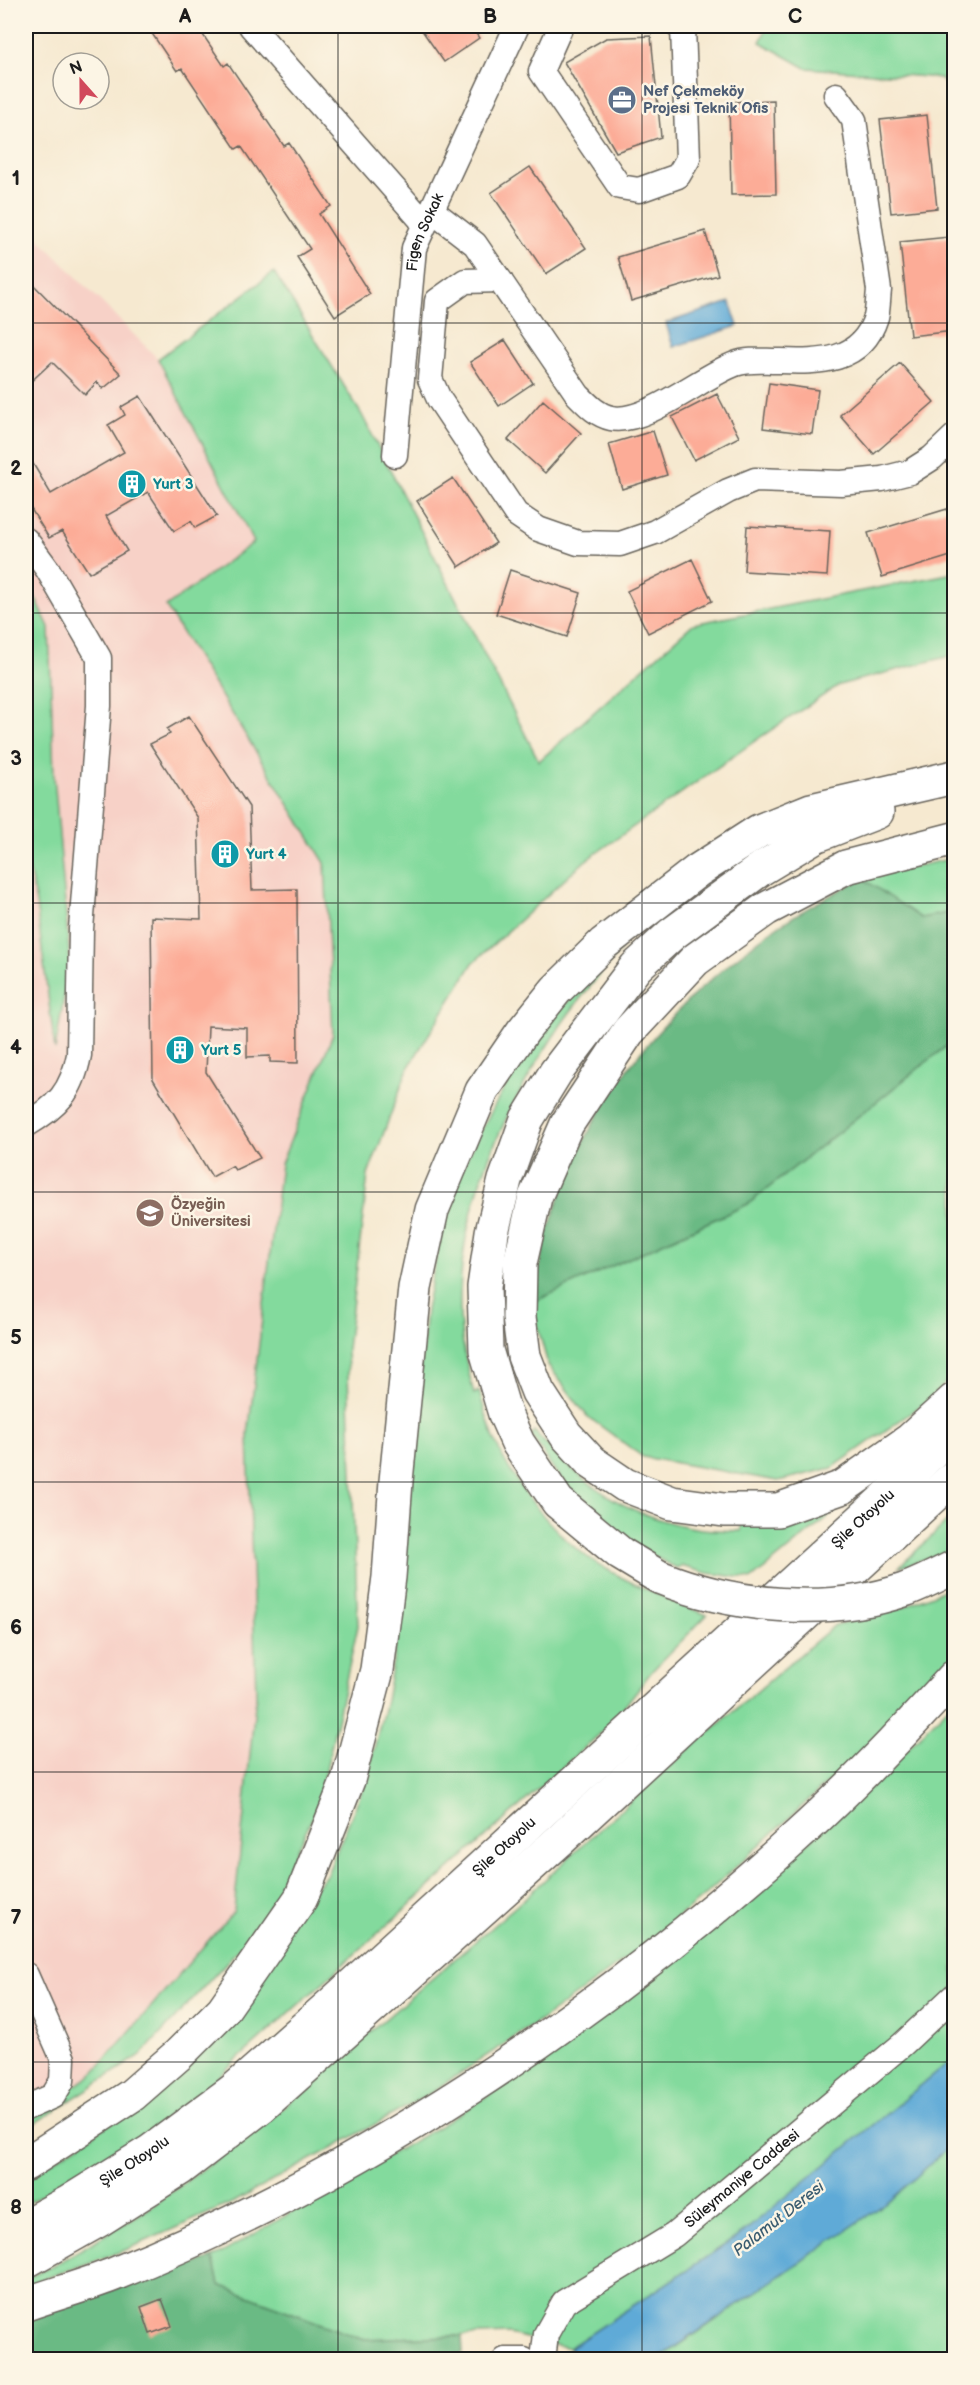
<svg xmlns="http://www.w3.org/2000/svg" width="980" height="2385" viewBox="0 0 980 2385" font-family="'Balsamiq Sans',sans-serif">
<style>
.built{fill:#f7d1c7}
.green{fill:#83da9d;stroke:#507b5c;stroke-width:1.5}
.forest{fill:#6aba84;stroke:#436b50;stroke-width:1.5}
.water{fill:#5eaad7;stroke:#3d637a;stroke-width:1.5}
.building{fill:#fcac97}
.lines{fill:none;stroke-linecap:round;stroke-linejoin:round}
.minor-casing{stroke:#68645b;stroke-width:27}
.highway-casing{stroke:#68645b;stroke-width:36}
.minor{stroke:#fff;stroke-width:24}
.highway{stroke:#fff;stroke-width:33}
.highway-bridge-casing{stroke:#68645b;stroke-width:36;stroke-linecap:butt}
.highway-bridge{stroke:#fff;stroke-width:33}
.grid{fill:none;stroke:#1c1c1c;stroke-width:1.5;stroke-opacity:0.55}
.labels{text-anchor:middle;stroke-width:5;stroke-linejoin:round;paint-order:stroke}
.service-label{font-size:15px;font-weight:bold;fill:#4e5e75;stroke:#fcf5e5;text-anchor:start}
.street-label{font-size:15px;fill:#1c1c1c;stroke:#fcf5e5}
.culture-label{font-size:15px;font-weight:bold;fill:#0d838f;stroke:#fcf5e5;text-anchor:start}
.education-label{font-size:15px;font-weight:bold;fill:#785e54;stroke:#fcf5e5;text-anchor:start}
.water-label{font-size:16px;font-style:italic;fill:#3a5c70;stroke:#fcf5e5}
.neatline{fill:none;stroke:#1c1c1c;stroke-width:2}
.grid-label{font-size:20px;text-anchor:middle;font-weight:bold;fill:#1c1c1c}
</style>
<rect width="100%" height="100%" fill="#fcf5e5"/>
<filter id="ink" filterUnits="userSpaceOnUse"><feTurbulence type="fractalNoise" baseFrequency=".0167" numOctaves="2"/><feDisplacementMap in="SourceGraphic" scale="12" xChannelSelector="R" yChannelSelector="G"/><feConvolveMatrix kernelMatrix="1 2 1 2 8 2 1 2 1" color-interpolation-filters="sRGB"/></filter>
<filter id="wash" filterUnits="userSpaceOnUse"><feTurbulence type="fractalNoise" baseFrequency=".008" numOctaves="4" result="noise"/><feDisplacementMap in="SourceGraphic" scale="24" xChannelSelector="R" yChannelSelector="G"/><feGaussianBlur stdDeviation="1.35" result="paint"/><feColorMatrix in="noise" values="0 0 0 0 0 0 0 0 0 0 0 0 0 0 0 0 0 1.4 0 .05"/><feComposite in="paint" operator="in"/></filter>
<g filter="url(#wash)">
<rect width="100%" height="100%" fill="#f6e9d0"/>
<path class="built" d="M26 226 158 359 254 543 167 607 325 863 333 1034 281 1164 248 1434 256 1695 234 1911 91 2076 26 2114Z"/>
<path class="green" d="M768 26H954V97L941 78 806 68 760 42Z
M274 272 362 415 539 761 693 624 954 573V655L839 685 762 736 585 861 473 963 408 1068 368 1175 347 1349 358 1626 318 1806 259 1927 141 2055 26 2129V2114L91 2076 234 1911 256 1695 248 1434 281 1164 333 1034 325 863 166 607 254 542 158 359Z
M26 578 49 627 54 776 70 962 55 1050 36 903 26 855Z
M954 858V912L921 918 862 878Z
M622 948C600 976 574 1003 555 1034 501 1115 458 1210 460 1309 460 1338 467 1366 474 1394L479 1391C484 1408 489 1427 496 1443 516 1488 560 1543 603 1567 636 1587 672 1600 707 1615L652 1671 611 1724 210 2084 140 2138 26 2204V2178L119 2118 327 1874 366 1781 386 1701 401 1616 412 1464 426 1310 448 1197 481 1130 511 1076 545 1024Z
M954 1040V1373L923 1408 922 1405 832 1468 778 1481 643 1457 587 1416 548 1365 531 1303 748 1204Z
M534 1431C580 1481 621 1514 690 1527 706 1531 724 1530 741 1531V1524L849 1500 752 1579 707 1573 681 1566 677 1568C638 1550 600 1524 572 1492 556 1475 544 1454 531 1435Z
M954 1515V1546L943 1553 898 1568Z
M954 1586V1656L870 1744 704 1896 633 1954 541 2020 421 2099 236 2201 128 2249 26 2285V2278L53 2266 148 2209 258 2129 516 1906 668 1767 835 1625 903 1607Z
M954 1701V2058L740 2235 569 2348 509 2334 361 2339 219 2285 213 2258 441 2125 503 2086 590 2025 665 1968 864 1793Z
M954 2142V2359L658 2360 892 2199Z"/>
<path class="forest" d="M862 878 921 918 954 912V1040L748 1204 531 1303C537 1278 542 1253 549 1228 565 1176 593 1116 625 1073 659 1026 704 983 750 947 784 919 824 899 862 878Z
M213 2258 219 2285 361 2339 462 2336 463 2353 439 2360 26 2359V2317Z"/>
<path class="water" d="M730 302 738 326 673 347 666 323Z
M954 2058V2142L892 2199 658 2359H576L569 2348 740 2235Z"/>
<g id="blocks">
<path class="building" d="M147 26H197L224 66 228 63 284 146 289 143 331 206 319 214 370 294 335 316 297 257 310 249 241 146 236 149 182 68 177 71Z
M419 26H471L479 38 444 62Z
M651 36 661 137 616 152 564 62 606 38Z
M774 100 776 194 731 195 729 102Z
M927 115 937 208 891 213 880 120Z
M530 167 586 248 546 274 491 193Z
M705 231 718 275 631 301 618 257Z
M949 237 954 294V331L910 336 900 242Z
M26 277 121 374 103 389 97 382 85 395 52 362 26 386Z
M505 340 533 383 499 406 470 362Z
M900 363 934 402 874 454 840 415Z
M769 383 818 390 812 434 763 428Z
M717 394 739 437 694 460 672 417Z
M140 396 217 516 195 528 191 521 174 531 148 492 106 516 127 551 89 573 62 531 49 538 26 501V452L51 494 124 452 108 425 125 415 121 407Z
M543 400 581 433 545 473 508 440Z
M653 431 667 475 622 489 609 444Z
M453 478 496 543 459 567 417 501Z
M947 509 954 535V555L882 577 868 533Z
M747 526 830 531 827 576 744 571Z
M692 559 712 601 648 633 627 591Z
M510 570 581 593 567 637 496 614Z
M189 716 249 807 252 890 297 889 298 1063 270 1062V1056L247 1057V1028L208 1026 206 1072 260 1158 235 1170 232 1166 212 1177 153 1079 151 917 201 919 198 818 150 744 170 734 167 729Z
M162 2299 172 2326 150 2334 141 2307Z"/>
</g>
</g>
<g filter="url(#ink)">
<use href="#blocks" fill-opacity="0" stroke="#68645b" stroke-width="1.5"/>
<g class="lines">
<g class="minor-casing">
<g id="minor">
<path d="M251 26 425 224"/>
<path d="M561 26 541 71 620 187 639 190 678 176 688 159 683 28 678 26"/>
<path d="M431 210 475 244 578 395C587 404 597 415 611 418 645 425 702 376 735 364 748 359 763 361 776 361 816 362 861 365 876 317 878 309 878 298 879 290L854 120 836 95"/>
<path d="M500 280 465 281 437 301 430 379 439 399 516 514 538 529 578 543 620 544 655 532 728 491 755 480 841 483 882 479 910 472 932 458 954 437"/>
<path id="s1" d="M395 455 414 248 517 26"/>
<path d="M26 540 48 570 99 658V706L81 929 79 1055C72 1092 57 1107 26 1125"/>
<path d="M26 1975 63 2059 62 2081 53 2096 26 2108"/>
<path d="M505 2360H524"/>
<path id="s2" d="M543 2360 546 2334 564 2302 674 2235 903 2044 954 1996"/>
</g>
</g>
<g class="highway-casing">
<g id="highway">
<path d="M954 839 846 867 766 909 695 960 628 1032 567 1124 535 1197 520 1263 519 1317 524 1356 538 1392 566 1435 591 1462 625 1485 672 1503 724 1510H778L843 1487 910 1440 954 1400"/>
<path d="M659 1577 621 1554 558 1502 518 1443 505 1414 486 1350 484 1287 492 1232 505 1180 527 1119 556 1072 636 967 672 934 762 868 815 836 877 812"/>
<path d="M26 2164 132 2095 179 2054 223 2010 301 1898 348 1780 377 1670 389 1577 396 1481 415 1288 432 1210 482 1091 523 1031 556 990 603 944 697 871 759 831 811 810 954 777"/>
<path id="s3" d="M26 2225 69 2202 151 2151 235 2089 336 2000 892 1492 954 1430"/>
<path d="M26 2261 99 2220 181 2168 261 2107 561 1839 954 1477"/>
<path d="M26 2304C54 2294 84 2286 112 2275 357 2177 599 2016 794 1839 851 1788 903 1733 954 1677"/>
</g>
</g>
<use href="#minor" class="minor"/>
<use href="#highway" class="highway"/>
<g class="highway-bridge-casing">
<path id="highway-bridge" d="M659 1577C733 1607 828 1616 904 1590 921 1584 938 1575 954 1567"/>
</g>
<use href="#highway-bridge" class="highway-bridge"/>
</g>
</g>
<path class="grid" d="M338 26V2360M642 26V2360M26 323H954M26 613H954M26 903H954M26 1192H954M26 1482H954M26 1772H954M26 2062H954"/>
<defs>
<g id="office-disc" transform="scale(1.5)"><circle r="9.5" fill="#5c6f8a" stroke="#fcf5e5"/><path d="M-6-3h4V-5.5h4V-3h4V5H-6ZM-1-4.5V-3h2v-1.5ZM-6 0V1H6V0Z" fill="#fff"/></g>
<g id="building-disc" transform="scale(1.5)"><circle r="9.5" fill="#0f9aa8" stroke="#fcf5e5"/><path d="M-4-6H4V6H1V3H-1V6H-4ZM-2.5-4.3h1.7v1.8h-1.7ZM.8-4.3h1.7v1.8H.8ZM-2.5-1h1.7V.8h-1.7ZM.8-1h1.7V.8H.8Z" fill="#fff"/></g>
<g id="university-disc" transform="scale(1.5)"><circle r="9.5" fill="#8d6e63" stroke="#fcf5e5"/><path d="M0-5L7-2L0 1L-7-2ZM-4 1L0 2.5L4 1V4Q0 6-4 4Z" fill="#fff"/></g>
</defs>
<g fill-rule="evenodd">
<use href="#office-disc" x="622" y="100"/>
<use href="#building-disc" x="132" y="484"/>
<use href="#building-disc" x="225" y="854"/>
<use href="#building-disc" x="180" y="1050"/>
<use href="#university-disc" x="150" y="1213"/>
</g>
<g class="labels">
<g class="service-label">
<text x="643" y="96">Nef Çekmeköy<tspan x="643" dy="17">Projesi Teknik Ofis</tspan></text>
</g>
<g class="street-label">
<text dy="5" stroke="none"><textPath href="#s1" startOffset="226">Figen Sokak</textPath></text>
<text dy="5" stroke="none"><textPath href="#s3" startOffset="1098">Şile Otoyolu</textPath></text>
<text dy="5" stroke="none"><textPath href="#s3" startOffset="612">Şile Otoyolu</textPath></text>
<text dy="5" stroke="none"><textPath href="#s3" startOffset="126">Şile Otoyolu</textPath></text>
<text dy="5" stroke="none"><textPath href="#s2" startOffset="280">Süleymaniye Caddesi</textPath></text>
</g>
<g class="culture-label">
<text x="153" y="489">Yurt 3</text>
<text x="246" y="859">Yurt 4</text>
<text x="201" y="1055">Yurt 5</text>
</g>
<g class="education-label">
<text x="171" y="1209">Özyeğin<tspan x="171" dy="17">Üniversitesi</tspan></text>
</g>
<g class="water-label">
<text transform="translate(778 2218) rotate(-38)" y="6">Palamut Deresi</text>
</g>
</g>
<rect width="980" height="2385" fill="none" stroke="#fcf5e5" stroke-width="66"/>
<g transform="translate(81 81) rotate(339)"><circle r="28" fill="#fcf5e5" stroke="#a29e95" stroke-width="1.5"/>
<path d="M0-4.5L10 22L0 15L-10 22Z" fill="#d1495b"/>
<text y="-9" font-size="16" font-weight="bold" text-anchor="middle" fill="#1c1c1c">N</text>
</g>
<rect x="33" y="33" width="914" height="2319" class="neatline"/>
<g class="grid-label">
<text x="185" y="23">A</text>
<text x="490" y="23">B</text>
<text x="795" y="23">C</text>
<text x="16" y="185">1</text>
<text x="16" y="475">2</text>
<text x="16" y="765">3</text>
<text x="16" y="1054">4</text>
<text x="16" y="1344">5</text>
<text x="16" y="1634">6</text>
<text x="16" y="1924">7</text>
<text x="16" y="2214">8</text>
</g>
</svg>
